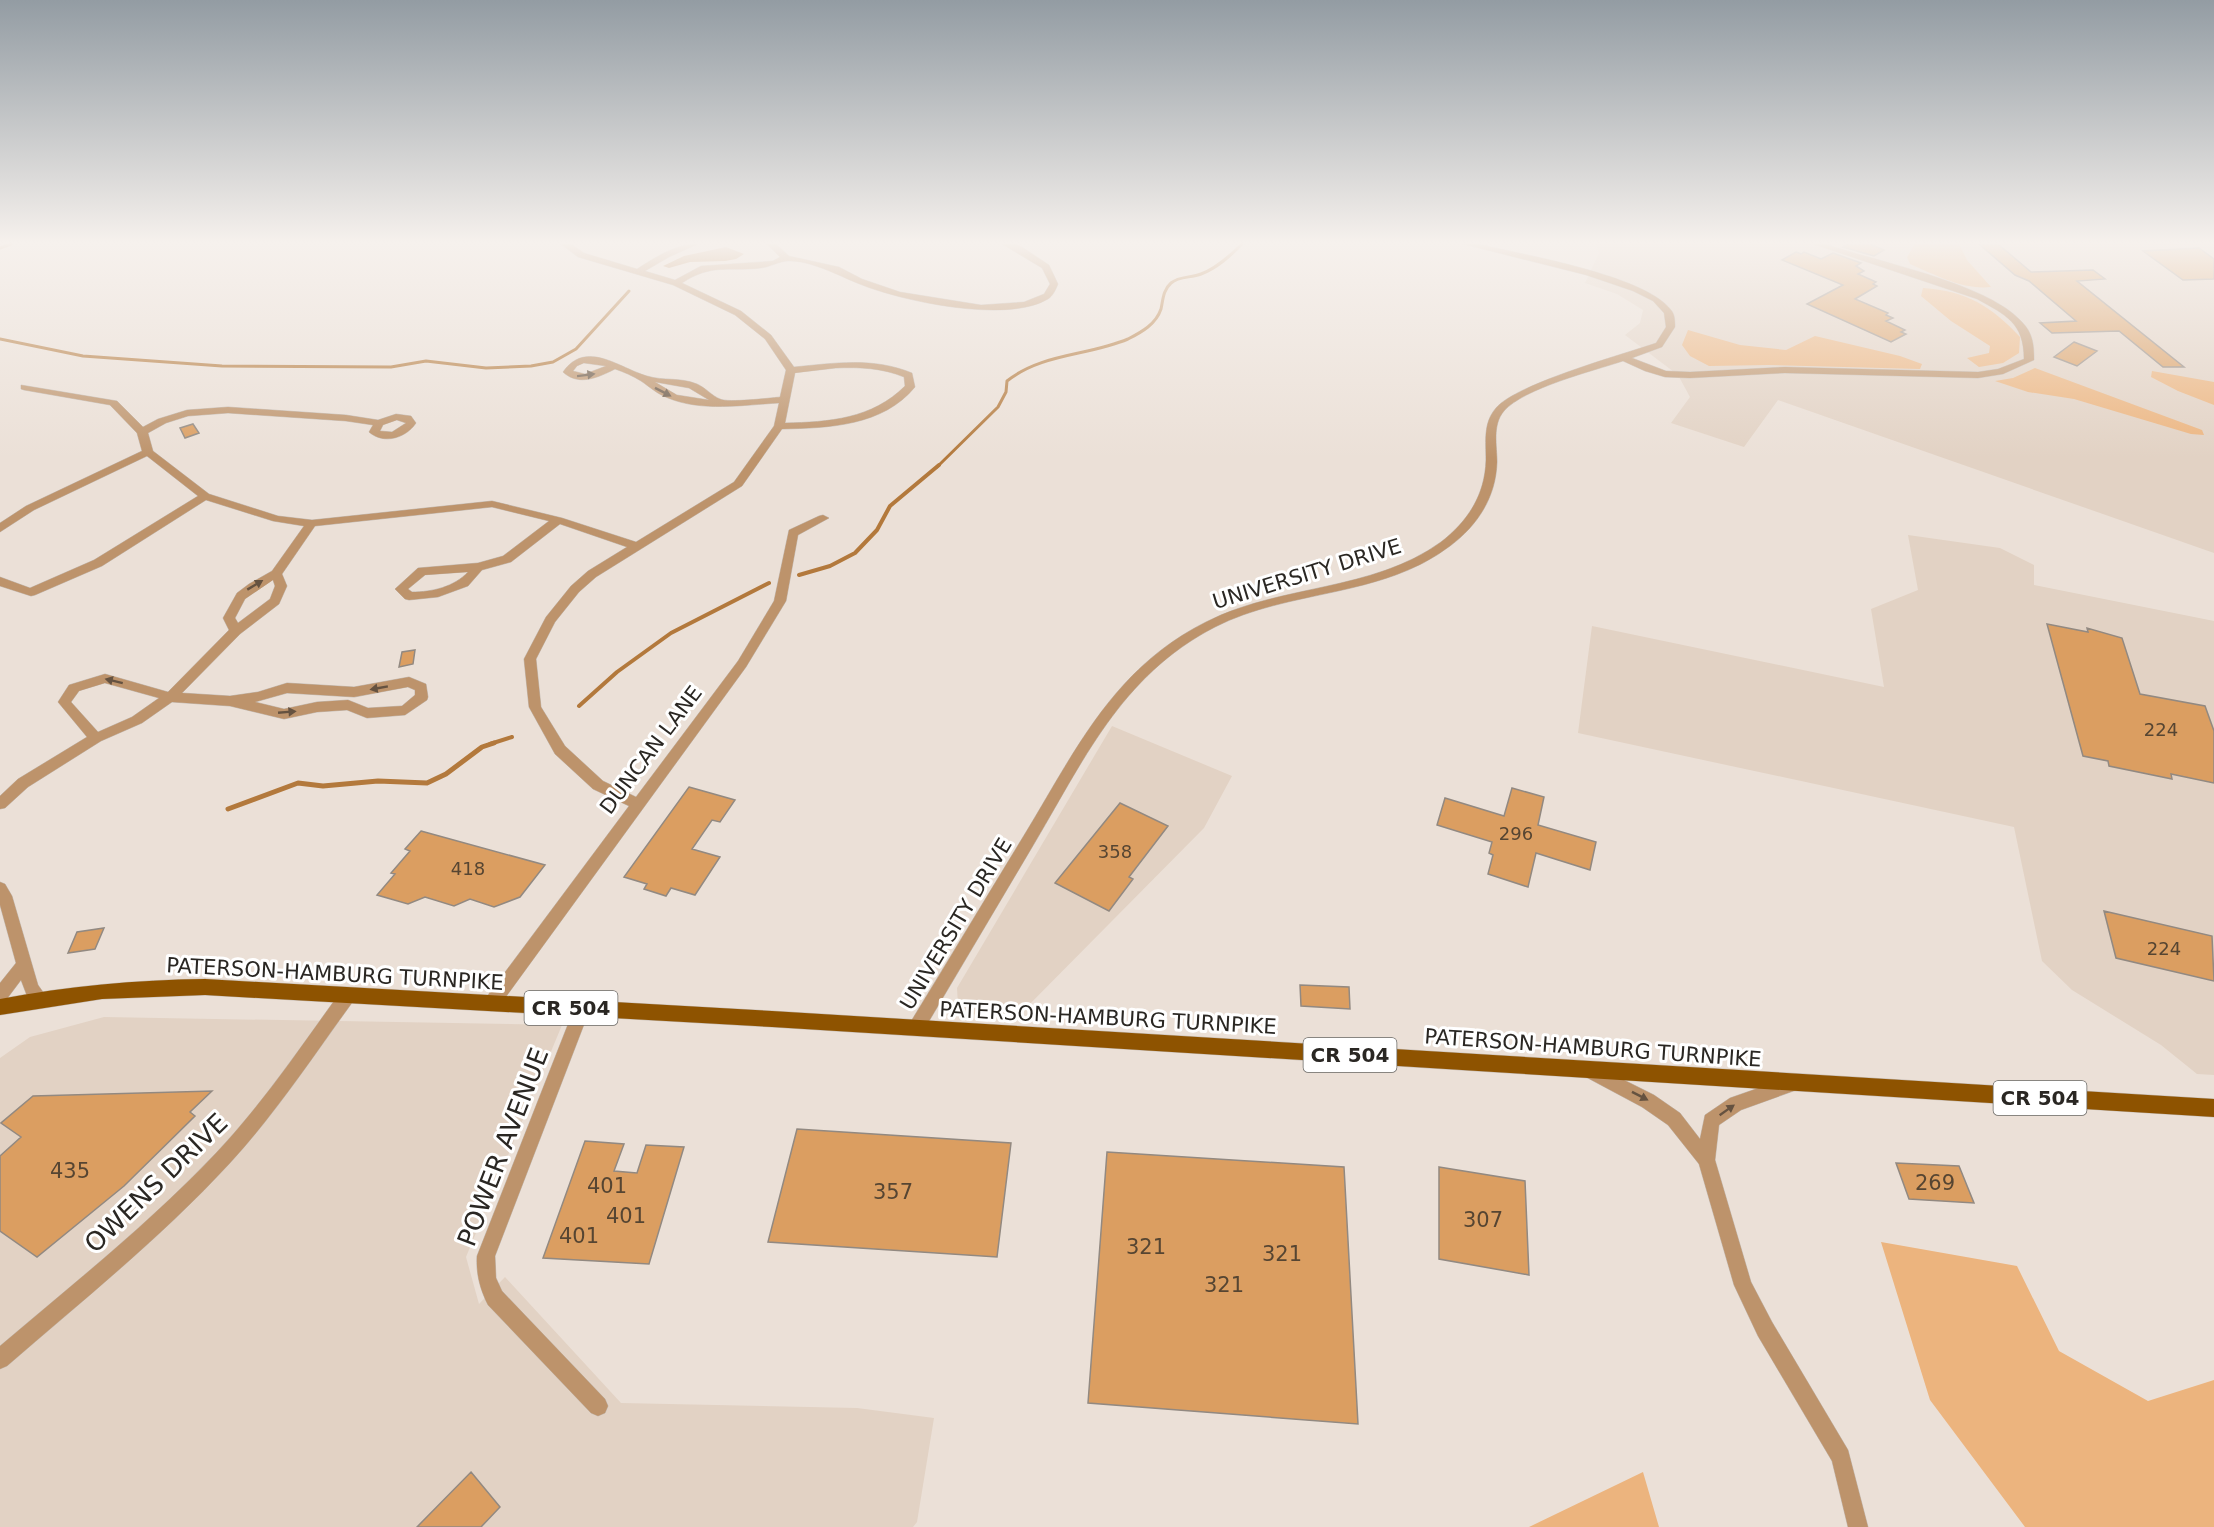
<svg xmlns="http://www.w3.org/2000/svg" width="2214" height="1527" viewBox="0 0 2214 1527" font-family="'DejaVu Sans',sans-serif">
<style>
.built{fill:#e2d2c4}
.green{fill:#ecb47e}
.water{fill:#b3793c}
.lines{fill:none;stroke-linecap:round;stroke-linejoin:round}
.stream-far2{stroke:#b3793c;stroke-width:3}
.stream-far1{stroke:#b3793c;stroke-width:4}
.stream{stroke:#b3793c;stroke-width:5}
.building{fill:#db9e61;stroke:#928981;stroke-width:1.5}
.street-casing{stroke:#c4bbb3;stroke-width:1}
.primary-casing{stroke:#c4bbb3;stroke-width:1}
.street{fill:#bd936b;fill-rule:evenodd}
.primary{fill:#8e5300;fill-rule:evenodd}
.oneway{fill:#655240}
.labels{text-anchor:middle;stroke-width:6;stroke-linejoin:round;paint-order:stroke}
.number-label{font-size:18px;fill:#564532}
.shield{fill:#fff;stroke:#6a6865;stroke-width:1.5}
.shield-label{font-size:20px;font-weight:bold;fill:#2a2723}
.street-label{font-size:21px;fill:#2a2723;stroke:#fff}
.near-number-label{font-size:21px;fill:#564532}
.near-street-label{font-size:26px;fill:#2a2723;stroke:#fff}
</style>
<rect width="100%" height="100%" fill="#ebe0d7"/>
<path class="built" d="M1596 244H2214V553L1778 400 1744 447 1671 423 1690 397 1678 375 1625 335 1640 323 1643 310 1617 294 1585 283 1599 253Z
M1908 535 2000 548 2034 565V585L2214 621V1075L2197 1074 2161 1045 2072 990 2042 961 2014 827 1578 733 1592 626 1884 687 1871 609 1918 590Z
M1112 726 1232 776 1204 828 1017 1017 970 1014 958 1005 957 988Z
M104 1017 562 1025 466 1257 479 1304 505 1277 621 1403 857 1408 934 1418 917 1522 913 1527H0V1058L30 1037Z"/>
<path class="green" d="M1915 244H1959L1967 260 1991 287C1962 290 1936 275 1910 264L1907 257Z
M1923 288C1967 291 1991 306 2020 337L2019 353 2003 363 1979 367 1967 358 1989 353 1990 346 1951 321 1921 296Z
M1688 330 1740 345 1786 350 1815 336 1900 356 1922 364 1920 369 1768 365 1709 366 1690 356 1682 345Z
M2035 368 2202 430 2204 435 2191 434 2074 399 2028 392 1995 381 2013 378Z
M2152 371 2214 382V405L2178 391 2151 377Z
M1881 1242 2017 1266 2059 1351 2148 1401 2214 1380V1527H2025L1930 1400Z
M1643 1472 1659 1527H1529Z"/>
<path class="water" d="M726 247 744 254 736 259 725 261 690 262 669 268 663 266 684 256Z"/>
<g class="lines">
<path class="stream-far2" d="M0 248 11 244
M0 339 83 356 222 366 391 367 426 361 486 368 531 366 553 362 576 349 629 291
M937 467 998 407 1006 392 1007 381C1042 353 1088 356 1128 339 1142 332 1156 324 1161 309 1163 300 1163 290 1171 283 1179 276 1191 278 1201 274 1217 268 1230 256 1242 244"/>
<path class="stream-far1" d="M799 575 830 566 855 553 877 530 890 506 939 465
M579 706 617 672 671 633 769 583
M490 744 512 737"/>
<path class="stream" d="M228 809 298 783 323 786 378 781 427 783 446 774 482 747 494 743"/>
</g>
<path class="building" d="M1849 244H1870L1884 250 1874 256 1843 247Z
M1979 244H1998L2031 272 2093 270 2105 279 2077 281 2184 367H2163L2119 331 2052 333 2040 323 2076 321 2029 281 2015 275Z
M2199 248 2214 259V279L2183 280 2143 251Z
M1796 252 1801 254 1804 252 1821 259 1833 253 1861 263 1856 266 1864 271 1858 274 1876 282 1873 284 1877 286 1855 299 1888 313 1886 315 1893 318 1886 321 1905 330 1901 332 1906 334 1891 342 1807 304 1843 285 1782 260Z
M2074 342 2097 351 2077 366 2054 357Z
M193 424 199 433 185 438 180 428Z
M2047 624 2088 632 2087 628 2122 638 2140 694 2205 706 2214 731V783L2171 774 2172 779 2109 766 2108 761 2083 756Z
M415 650 413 664 399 667 402 652Z
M689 787 735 800 720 822 712 820 692 849 720 857 695 895 671 888 666 896 644 889 647 884 624 877Z
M1512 788 1544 797 1538 825 1596 842 1590 870 1536 853 1528 887 1488 874 1493 855 1489 853 1492 842 1437 825 1445 798 1504 816Z
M1120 803 1168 826 1129 877 1133 879 1109 911 1055 883Z
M421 831 545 865 520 897 494 907 470 899 454 906 425 897 408 904 377 895 395 874 391 873 410 851 405 849Z
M2104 911 2212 936 2214 981 2116 958Z
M104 928 95 949 68 953 77 932Z
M1300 985 1349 987 1350 1009 1301 1006Z
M212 1091 190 1112 195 1116 124 1186 37 1257 0 1231V1156L21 1137 1 1123 33 1096Z
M797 1129 1011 1143 997 1257 768 1242Z
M585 1141 624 1144 614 1171 637 1173 646 1145 684 1147 649 1264 543 1258Z
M1107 1152 1344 1167 1358 1424 1088 1403Z
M1896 1163 1959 1166 1974 1203 1909 1199Z
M1439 1167 1525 1181 1529 1275 1439 1259Z
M471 1472 500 1507 481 1527H417Z"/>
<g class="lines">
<g class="street-casing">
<path id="street" d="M561 244H571L584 253 637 269C656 257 675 244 698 244L669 257 645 271 675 280 701 266 773 261 780 257 767 244H776L789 256 839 267 862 279 900 292 981 305 1024 302 1044 294 1050 284 1042 268 1002 244H1015L1022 247 1049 265 1058 284C1056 289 1053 296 1048 299 1007 324 900 301 857 283 838 275 809 260 788 261 780 261 770 267 761 268 729 272 712 263 682 283L741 311 771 335 794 367C835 363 873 357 912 373L915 387C883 426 829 428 782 429L742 486 596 577 579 592 555 622 536 659 541 707 565 746 603 781 636 797 738 661 774 601 789 530 819 516 823 515 829 518 798 535 786 601 746 667 497 1009 491 1011 485 1009 483 1004 485 999 629 806 593 789 555 754 529 707 524 659 546 617 571 586 588 571 627 547 560 524 511 562 482 570 468 586 438 597 409 600 405 599 395 589 418 568 478 563 503 556 549 521 492 507 315 526 282 574 287 586 279 604 240 634 182 693 230 696 258 692 287 683 354 687 409 677 426 684 428 697 427 700 405 715 367 718 347 710 317 712 284 719 230 706 172 702 142 723 101 741 28 787 5 808 0 809V796L18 779 87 737 58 702 69 685 105 674 168 692 229 630 223 618 237 593 249 584 272 571 304 526 273 521 206 500 102 566 35 595 31 596 0 586V577L30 588 94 560 198 496 147 456 34 510 0 532V523L26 506 142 451 137 433 110 405 24 390 21 389V385L117 401 143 427 158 419 187 410 228 407 346 415 378 420 396 414 411 416 416 423C406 438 384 445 369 432L373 425 346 421 228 413 188 416 166 423 148 433 153 451 209 494 278 516 312 520 492 501 562 518 636 542 734 482 774 426 779 403C743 405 702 412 668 398 657 394 650 387 641 381 633 376 624 372 615 369 599 377 579 387 563 372 586 339 619 368 647 376 663 381 680 377 697 384 706 388 712 396 720 399 728 403 769 398 780 397L786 370 765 339 735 315 673 285 578 257ZM584 363 606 366 585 374 573 371 577 366ZM836 368C860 367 882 368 904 377L905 386C872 419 829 422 785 423L795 373ZM655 382 689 388 709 400 677 395ZM397 420 406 423 392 432 380 431 383 425ZM468 572C454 587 432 592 412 592L408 589 425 575ZM273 580 275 586 270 599 238 623 235 618 245 599ZM105 683 159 698 132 717 98 732 71 702 79 691ZM408 687 415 690V695L402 706 368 708 348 700 317 702 284 709 255 702 287 693 354 697Z
M1463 244H1479C1523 255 1645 275 1671 310 1675 314 1675 322 1675 327L1662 347 1632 358 1666 371 1690 372 1785 367 1978 372 1998 369 2024 359C2024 323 2006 315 1977 299L1813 244H1826C1877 262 1988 283 2022 322 2033 333 2034 345 2034 360L2003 374 1978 378 1785 373 1690 378 1665 377 1645 371 1623 361C1593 371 1524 388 1504 411 1492 425 1497 446 1497 462 1496 497 1478 525 1450 546 1382 598 1289 589 1215 627 1120 676 1083 762 1031 849 995 910 958 972 922 1033L916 1035 910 1033 908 1028 910 1023C948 961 985 899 1023 837 1075 752 1112 669 1206 622 1280 584 1372 592 1441 542 1468 521 1485 495 1486 460 1486 441 1483 423 1496 408 1516 384 1621 355 1656 343L1666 327 1664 313 1653 301 1633 291 1586 275Z
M0 882 5 884 12 896 38 985 48 999 46 1004 40 1006 29 1001 21 980 6 1000 0 1002V983L16 963 0 905Z
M348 988 354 990 356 995 354 1000C314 1055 276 1113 230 1163 162 1237 83 1300 7 1366L0 1369V1346C74 1283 150 1223 217 1152 264 1102 302 1045 342 990Z
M582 1002 588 1004 590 1009 495 1256 496 1278 502 1291 605 1399 608 1406 605 1413 598 1416 591 1413 488 1305C480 1289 476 1274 477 1256L574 1009 576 1004Z
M1590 1063 1654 1095 1680 1113 1700 1139 1705 1115 1730 1098 1793 1076 1799 1079 1801 1084 1799 1089 1741 1110 1719 1125 1715 1160 1751 1282 1772 1322 1848 1450 1868 1527H1848L1832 1461 1758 1336 1734 1285 1699 1164 1668 1125 1642 1107 1584 1076 1582 1071 1584 1066Z"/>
</g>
<g class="primary-casing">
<path id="primary" d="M205 979 772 1011 2214 1099V1117L772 1027 205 995 102 999 0 1015V999C68 986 136 980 205 979Z"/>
</g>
<use href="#street" class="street"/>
<use href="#primary" class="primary"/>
</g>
<defs><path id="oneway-solid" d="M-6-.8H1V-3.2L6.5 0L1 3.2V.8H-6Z" transform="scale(1.5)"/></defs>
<g class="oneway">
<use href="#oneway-solid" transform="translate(586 375) rotate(-7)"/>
<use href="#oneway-solid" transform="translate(663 392) rotate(27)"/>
<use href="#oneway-solid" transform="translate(255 585) rotate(-31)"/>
<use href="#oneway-solid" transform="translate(114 681) rotate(-166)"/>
<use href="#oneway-solid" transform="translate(379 688) rotate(170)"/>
<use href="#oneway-solid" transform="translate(287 712) rotate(-5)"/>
<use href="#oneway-solid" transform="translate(1640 1096) rotate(27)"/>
<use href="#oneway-solid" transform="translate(1727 1110) rotate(-35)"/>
</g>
<linearGradient id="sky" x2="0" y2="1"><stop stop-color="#939ca3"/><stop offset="0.53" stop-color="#f6f1ed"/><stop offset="1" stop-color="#f6f1ed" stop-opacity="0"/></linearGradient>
<rect width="2214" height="458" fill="url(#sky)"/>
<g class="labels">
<g class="number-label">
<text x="2161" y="736">224</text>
<text x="1516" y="840">296</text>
<text x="1115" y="858">358</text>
<text x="468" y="875">418</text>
<text x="2164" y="955">224</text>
</g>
<g class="shield">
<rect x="524.5" y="991" width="93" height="34" rx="4.5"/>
<rect x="1303.5" y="1038" width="93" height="34" rx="4.5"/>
<rect x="1993.5" y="1081" width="93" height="34" rx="4.5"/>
</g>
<g class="shield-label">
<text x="571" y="1015">CR 504</text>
<text x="1350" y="1062">CR 504</text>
<text x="2040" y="1105">CR 504</text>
</g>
<g class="street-label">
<text transform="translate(1307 574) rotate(-17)" y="7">UNIVERSITY DRIVE</text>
<text transform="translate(651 750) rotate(-53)" y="7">DUNCAN LANE</text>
<text transform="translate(956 924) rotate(-59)" y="7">UNIVERSITY DRIVE</text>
<text transform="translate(335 974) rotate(3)" y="7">PATERSON-HAMBURG TURNPIKE</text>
<text transform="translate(1108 1018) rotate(3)" y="7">PATERSON-HAMBURG TURNPIKE</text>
<text transform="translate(1593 1048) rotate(4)" y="7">PATERSON-HAMBURG TURNPIKE</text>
</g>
<g class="near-number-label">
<text x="70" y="1178">435</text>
<text x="1935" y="1190">269</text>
<text x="607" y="1193">401</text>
<text x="893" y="1199">357</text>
<text x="626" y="1223">401</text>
<text x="1483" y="1227">307</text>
<text x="579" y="1243">401</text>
<text x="1146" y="1254">321</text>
<text x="1282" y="1261">321</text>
<text x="1224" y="1292">321</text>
</g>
<g class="near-street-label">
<text transform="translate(503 1147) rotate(-69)" y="9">POWER AVENUE</text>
<text transform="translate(156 1183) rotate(-44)" y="9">OWENS DRIVE</text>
</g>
</g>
</svg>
